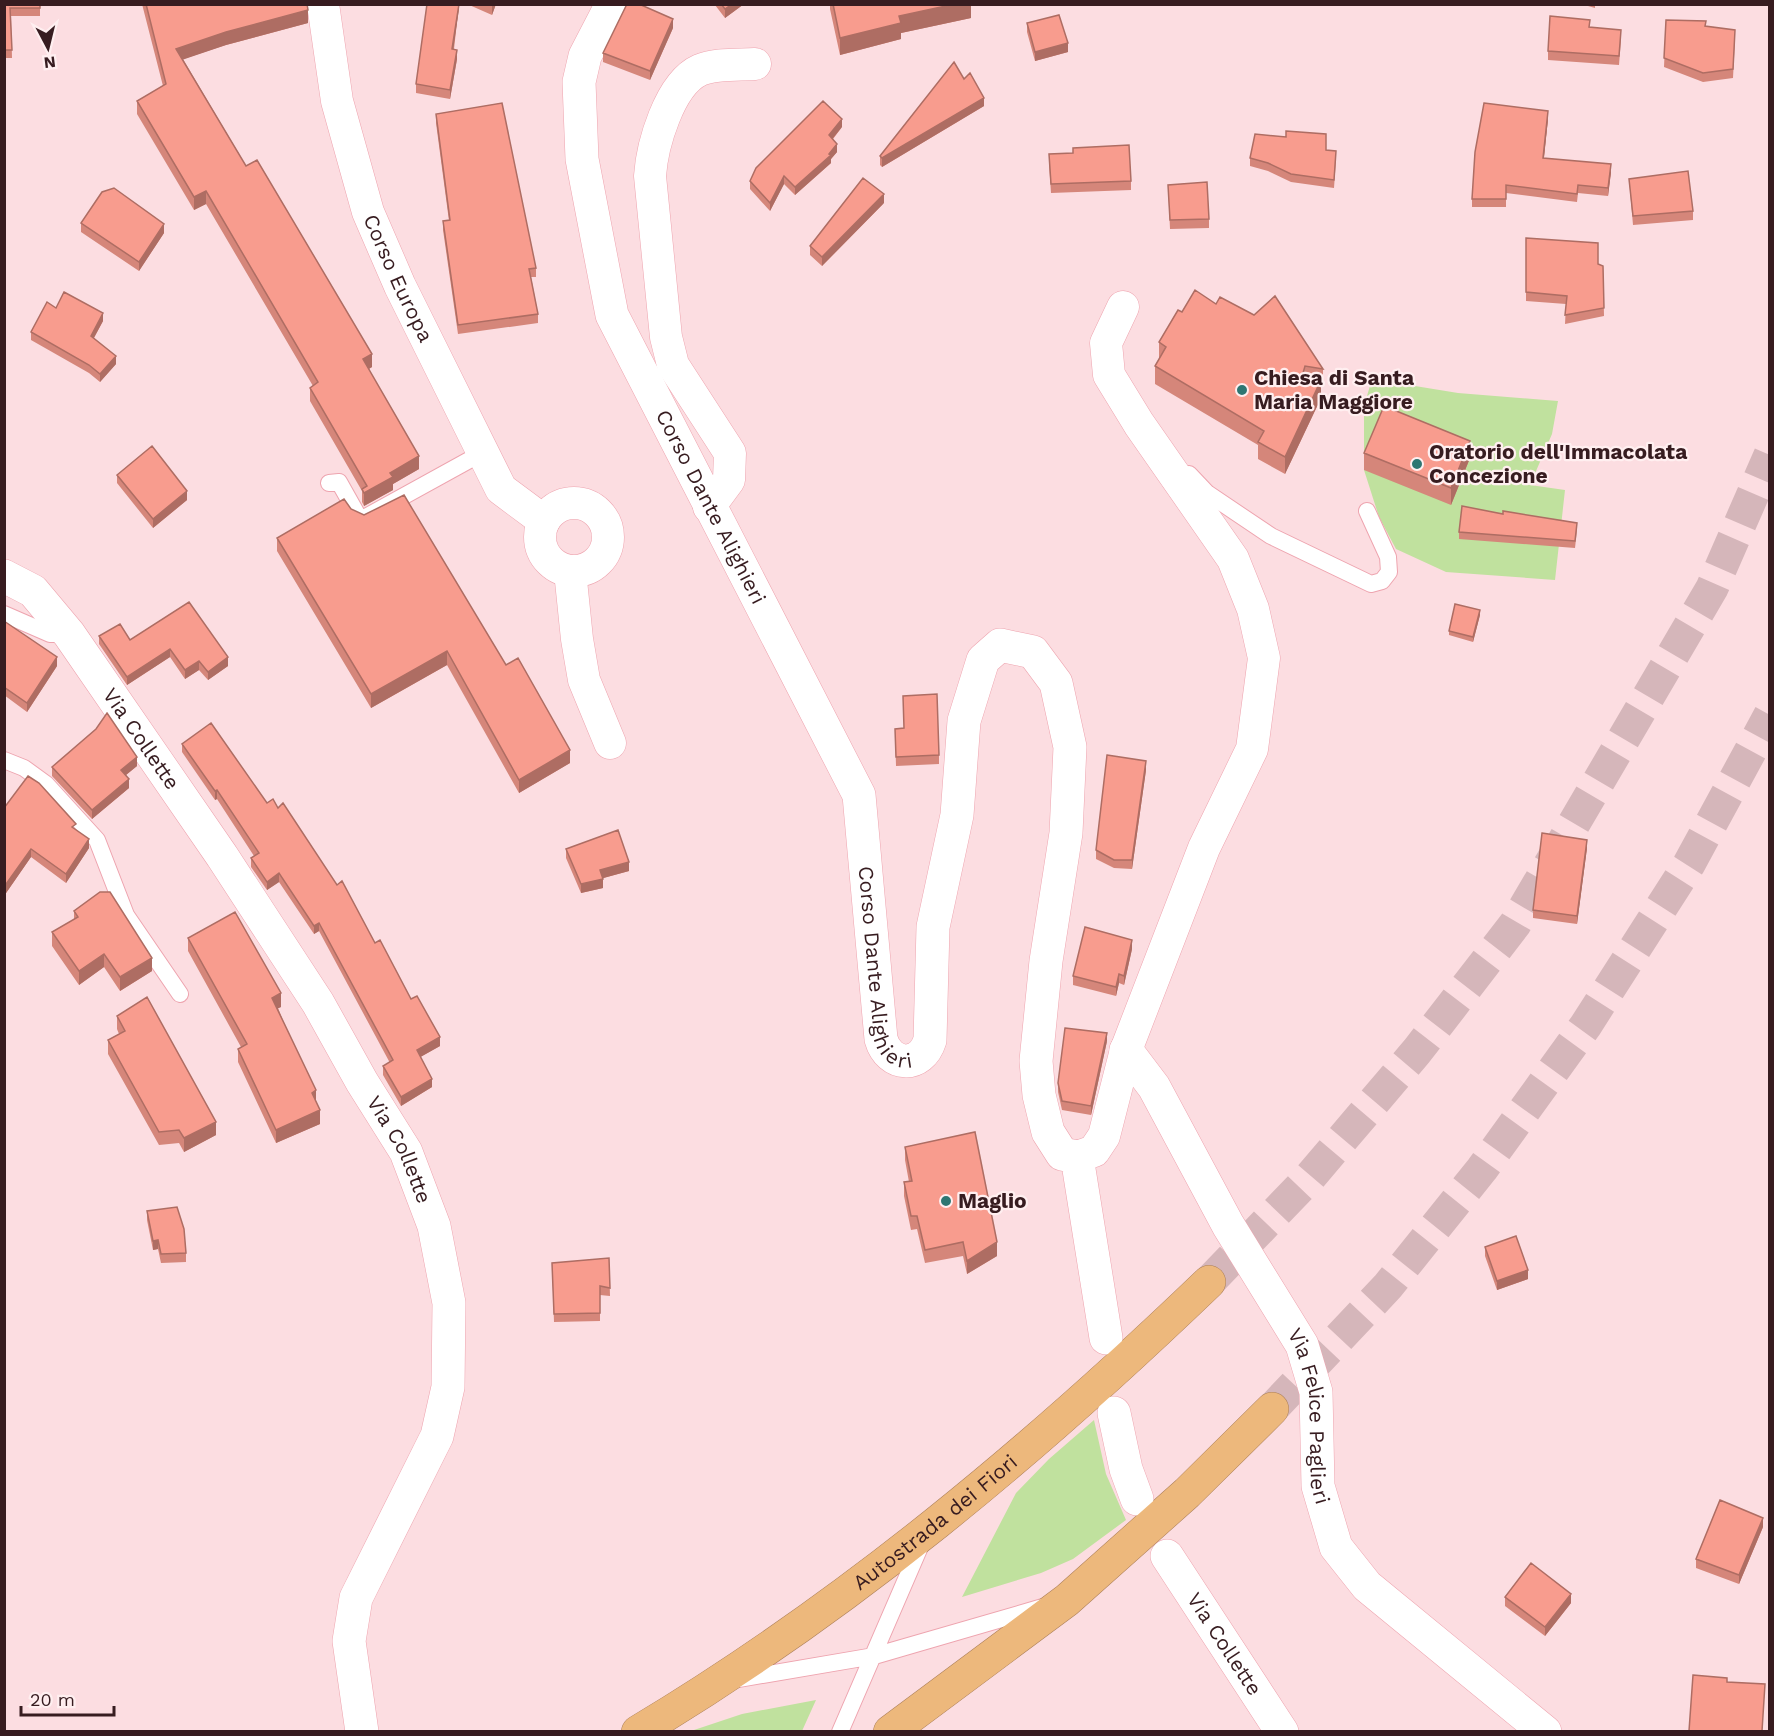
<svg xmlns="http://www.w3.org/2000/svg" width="1774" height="1736" viewBox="0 0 1774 1736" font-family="'Work Sans',sans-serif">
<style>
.green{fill:#c0e19e}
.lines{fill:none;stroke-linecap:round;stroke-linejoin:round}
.motorway-tunnel{stroke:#d5b6ba;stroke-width:33;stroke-dasharray:33 16;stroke-linecap:butt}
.service-casing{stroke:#eea4af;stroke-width:18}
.minor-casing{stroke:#eea4af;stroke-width:33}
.tertiary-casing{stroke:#eea4af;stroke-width:34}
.motorway-casing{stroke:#ad815c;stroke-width:34}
.service{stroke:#fff;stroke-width:16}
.minor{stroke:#fff;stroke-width:32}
.tertiary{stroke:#fff;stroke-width:33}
.motorway{stroke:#edb87c;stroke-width:33}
.wall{fill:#d5867a}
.shaded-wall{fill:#ae6d63}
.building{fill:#f89c8e;stroke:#ae6d63;stroke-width:1.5}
.poi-dot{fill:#2e7672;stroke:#ffeff0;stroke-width:2}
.labels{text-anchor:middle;stroke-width:4.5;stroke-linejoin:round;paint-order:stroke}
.street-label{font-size:21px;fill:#371c20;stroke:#ffeff0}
.poi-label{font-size:21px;font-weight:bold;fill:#371c20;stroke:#ffeff0;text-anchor:start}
</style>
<rect width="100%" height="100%" fill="#fcdde1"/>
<path class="green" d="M1372 379 1458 393 1558 401 1552 434 1530 485 1565 490 1555 580 1446 572 1396 549 1379 517 1364 470V406Z
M1094 1420 1106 1474 1126 1520 1073 1559 1041 1573 962 1597 1016 1493 1049 1459Z
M816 1700 802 1731H691L742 1714Z"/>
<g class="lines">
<path class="motorway-tunnel" d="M1209 1282 1310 1177 1417 1051 1515 924 1712 588 1770 455
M1272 1409 1388 1286 1482 1169 1586 1025 1689 864 1770 715"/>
<g class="service-casing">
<path id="service" d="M1189 474 1207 493 1271 536 1371 584 1382 581 1389 572 1388 557 1367 511
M329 483 339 482 357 514 364 518 482 453
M4 614 50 634H68
M4 760 24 768 46 784 97 840 126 915 180 994
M733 1680 874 1656 1043 1607
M840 1732 923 1540"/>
</g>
<g class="minor-casing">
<g id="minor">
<path id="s1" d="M323 4 337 101 368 212 400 286 501 489 544 521"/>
<circle cx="574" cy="537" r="34"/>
<path d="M709 507 729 480 730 453 673 365 666 337 650 176C652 146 669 84 700 70 716 63 738 65 755 64"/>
<path d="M570 571 577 639 584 680 610 743"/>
<path d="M1077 1157 1094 1151 1104 1136 1126 1050 1204 848 1252 749 1264 658 1253 609 1233 559 1139 424 1109 375 1106 343 1123 307"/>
</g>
</g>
<g class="tertiary-casing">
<g id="tertiary">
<path id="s2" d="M612 4 585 56 579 82 582 159 612 315 859 795 881 1039C889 1067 921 1069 930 1040L933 927 957 815 964 721 983 660 1000 645 1033 652 1056 683 1070 747 1066 833 1046 961 1036 1061 1039 1095 1048 1132 1062 1154 1077 1157 1106 1338"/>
<path id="s3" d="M4 576 33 591 69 634 222 856 318 1003 362 1082 406 1152 434 1226 449 1303 448 1387 437 1436 356 1598 349 1641 362 1732"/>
<path id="s4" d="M1126 1050 1154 1087 1228 1225 1302 1345 1316 1392 1318 1486 1336 1547 1367 1586 1545 1732"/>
<path d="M1114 1413 1126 1469 1137 1499"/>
<path id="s5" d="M1167 1556 1282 1732"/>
</g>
</g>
<g class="motorway-casing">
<g id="motorway">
<path id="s6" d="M638 1732C848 1606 1033 1451 1209 1282"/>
<path d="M890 1732 1067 1600 1187 1493 1272 1409"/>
</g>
</g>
<use href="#service" class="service"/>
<use href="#minor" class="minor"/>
<use href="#tertiary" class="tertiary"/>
<use href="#motorway" class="motorway"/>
</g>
<path class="wall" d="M4 4H40V16H11L12 58H4Z
M142 4H307L308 23 226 45 183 59 246 166 372 367 369 369 419 469 393 484V490L364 506 362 502V491L310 401V388L313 386 206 204 194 210 137 114V101L163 86Z
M459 4 454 49 457 59 450 99 416 93V84Z
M467 4H496L492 15Z
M711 4H744L725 18 715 5 712 6Z
M830 4H971V18L901 33V39L840 55 830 9Z
M1581 4H1595V8Z
M1666 20 1706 26 1735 39 1733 78 1703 82 1664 67Z
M1027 23 1068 52 1035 61 1027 32Z
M1590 27 1621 39 1619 65 1548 60V51Z
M673 28 650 80 603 62V53Z
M964 79 984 106 882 167 880 165V156Z
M436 114 536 268V277H531L538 314V323L458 334 443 230V221H449L436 123Z
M1548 119 1544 158 1611 172 1608 196 1578 193 1577 202 1506 193V207H1472V199Z
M842 127 833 139 837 152 831 159V163L795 195 784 184 770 211 750 189V181Z
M1326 150 1336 159 1334 188 1291 182 1268 171 1250 166V158Z
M1049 163 1131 181V190L1051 193Z
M1629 179 1693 211V220L1633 225Z
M1168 185 1209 219V228L1170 229Z
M884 203 822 266 810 255V246Z
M81 223 164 233 139 271 81 232Z
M1526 238 1603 266 1604 316 1565 324 1566 304 1526 301Z
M1216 304 1323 369V386H1321V398L1285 474 1258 459V445L1155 384V366L1159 359V342L1182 312Z
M56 308 103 321 94 338 116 364 100 382 89 373 31 340V332Z
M1364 453 1470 458 1451 505 1364 470Z
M117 475 187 500 153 528 117 483Z
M351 509 506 665 570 763 519 793 447 665 371 708 277 551V538Z
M1503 514 1577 530 1575 548 1459 539V532Z
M189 602 228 666 208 680 199 670 185 679 170 657 127 685 99 644V636L130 640Z
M1480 615 1473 642 1449 635V631Z
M4 621 57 666 27 712 4 695Z
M895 729 939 755V764L896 766Z
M182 744 267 803 278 808 375 943 440 1046 420 1057 432 1087 401 1106 383 1075V1066L390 1063 319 931 314 934 279 882 267 890 251 867V858L254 856 217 799 215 800 182 752Z
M137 766 126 775 129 788 92 819 52 776V767Z
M1146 770 1132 869 1114 868 1096 859V850Z
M4 808 76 830 89 848 66 883 31 857 4 896Z
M1587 848 1577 924 1533 918V910Z
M566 849 629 871 603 878V888L581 893 566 858Z
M74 911 152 971 120 991 104 967 79 985 52 946V932L74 920Z
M188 938 281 1007 278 1008 316 1103 320 1124 276 1143 238 1062V1049L241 1047 188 951Z
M1132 949 1124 985 1119 983 1116 996 1073 985V976Z
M117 1016 216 1135 184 1152 179 1143 159 1145 108 1054V1040L119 1034 117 1029Z
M1107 1041 1091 1115 1062 1110 1058 1092V1083Z
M905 1147 997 1256 967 1274 963 1256 925 1263 917 1229 911 1230 904 1196V1182H909L905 1160Z
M147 1211 186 1253V1262L161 1263 158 1249 153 1250 147 1220Z
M1485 1247 1528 1279 1497 1290 1485 1256Z
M609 1258 610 1296 600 1295V1321L554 1322 552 1263Z
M1763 1527 1739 1584 1696 1568V1559Z
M1505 1597 1571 1603 1545 1636 1505 1606Z"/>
<path class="shaded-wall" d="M459 4V9L452 58V49Z
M493 4H496L492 15V6Z
M732 4H744L725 18V9Z
M955 4H971V18L901 33V39L840 55V38L899 16Z
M308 10V23L226 45 176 62V49L226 32Z
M673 19V28L650 80V71Z
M1068 43V52L1035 61V52Z
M457 50V59L450 99V90Z
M984 98V106L882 167V158Z
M1548 111V119L1543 166V158Z
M842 119V127L829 143V135Z
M837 144V152L831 159V163L795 195V187Z
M1611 164V172L1608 196V188Z
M784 176V184L770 211V203Z
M206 191V204L194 210V197Z
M884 194V203L822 266V257Z
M164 224V233L139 271V262Z
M103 313V321L91 343V336Z
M372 354V367L363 372V359Z
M116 356V364L100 382V374Z
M1321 380V398L1285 474V457Z
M1470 441V458L1451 505V488Z
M419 456V469L393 484V490L364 506V493L390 473Z
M187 491V500L153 528V519Z
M1480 610V615L1473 642V637Z
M170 649V657L127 685V677Z
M447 651V665L371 708V694Z
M57 657V666L27 712V703Z
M228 657V666L208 680V672Z
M199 661V670L185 679V670Z
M570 750V763L519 793V780Z
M137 757V766L121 779V770Z
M1146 761V770L1132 869V860Z
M129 779V788L92 819V810Z
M217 790V799L215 800V791Z
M89 839V848L66 883V874Z
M1587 840V848L1577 924V916Z
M31 849V857L4 896V887Z
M629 862V871L600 879V870Z
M279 873V882L267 890V882Z
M603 879V888L581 893V884Z
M319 923V931L314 934V926Z
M1132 940V949L1124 985V976Z
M104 954V967L79 985V971Z
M152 958V971L120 991V977Z
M1119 974V983L1116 996V987Z
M281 993V1007L272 1011V998Z
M1107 1033V1041L1091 1115V1106Z
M440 1037V1046L417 1059V1050Z
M432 1079V1087L401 1106V1097Z
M316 1090V1103L312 1093Z
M320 1110V1124L276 1143V1130Z
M216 1122V1135L184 1152V1138Z
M158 1240V1249L153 1250V1241Z
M997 1242V1256L967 1274V1261Z
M1528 1270V1279L1497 1290V1281Z
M1763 1518V1527L1739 1584V1575Z
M1571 1594V1603L1545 1636V1627Z"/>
<path class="building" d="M4 4H40V8H10L12 50H4Z
M146 4H307L308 10 226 32 176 49 246 166 257 160 372 354 363 359 419 456 390 473 393 477 364 493 362 489 367 486 310 388 318 382 206 191 194 197 137 101 166 84Z
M427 4H459L452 49 457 50 450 90 416 84Z
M627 4H639L673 19 650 71 603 53Z
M721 4H732L725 9Z
M833 4H955L899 16 901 23 840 38Z
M1059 15 1068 43 1035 52 1027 23Z
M1550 16 1590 20 1589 27 1621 30 1619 56 1548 51Z
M1666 20 1706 21 1705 26 1735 30 1733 69 1703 73 1664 58Z
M954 62 964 79 970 73 984 98 882 158 880 156Z
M823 101 842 119 829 135 837 144 829 154 831 155 795 187 784 176 770 203 750 181 756 168Z
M502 103 536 268 529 269 538 314 458 325 443 221 450 220 436 114Z
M1484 103 1548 111 1543 158 1611 164 1608 188 1578 185 1577 194 1506 185V199H1472L1475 152Z
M1286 131 1326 134V150L1336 151 1334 180 1291 174 1268 163 1250 158 1255 134 1286 137Z
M1129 145 1131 181 1051 184 1049 154 1073 153V148Z
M1688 171 1693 211 1633 216 1629 179Z
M863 178 884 194 822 257 810 246Z
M1207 182 1209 219 1170 220 1168 185Z
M114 188 164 224 139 262 81 223 102 192Z
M1526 238 1598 243V264L1603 266 1604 308 1565 315 1567 296 1526 292Z
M1195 290 1216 304 1220 297 1254 315 1275 296 1323 369 1305 366 1303 373 1321 380 1285 457 1258 442 1264 431 1155 366 1166 347 1159 342 1178 310 1182 312Z
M64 292 103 313 91 336 116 356 100 374 89 365 31 332 47 302 56 308Z
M1384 406 1470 441 1451 488 1364 453Z
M152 446 187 491 153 519 117 475Z
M404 495 506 665 518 658 570 750 519 780 447 651 371 694 277 538 344 499 351 509 364 515Z
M1462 506 1503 514V511L1577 523 1575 541 1459 532Z
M189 602 228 657 208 672 199 661 185 670 170 649 127 677 99 636 120 624 130 640Z
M1455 604 1480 610 1473 637 1449 631Z
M4 621 57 657 27 703 4 687Z
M937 694 939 755 896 757 895 729 904 728 903 696Z
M107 713 137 757 121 770 129 779 92 810 52 767 96 729Z
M211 723 267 803 273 799 278 808 283 803 337 885 342 881 375 943 380 940 411 999 417 996 440 1037 417 1050 432 1079 401 1097 383 1066 393 1060 319 923 314 926 279 873 267 882 251 858 259 853 217 790 215 791 182 744Z
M1107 755 1146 761 1132 860H1114L1096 850Z
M28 776 39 783 76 824 72 827 89 839 66 874 31 849 4 887V808Z
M618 830 629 862 600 870 603 879 581 884 566 849Z
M1542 833 1587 840 1577 916 1533 910Z
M100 892H110L152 958 120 977 104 954 79 971 52 932 78 917 74 911Z
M235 912 281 993 272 998 316 1090 312 1093 320 1110 276 1130 238 1049 247 1044 188 938Z
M1085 927 1132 940 1124 976 1119 974 1116 987 1073 976Z
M147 997 216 1122 184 1138 179 1130 159 1132 108 1040 125 1031 117 1016Z
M1065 1028 1107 1033 1091 1106 1062 1101 1058 1083Z
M975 1132 997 1242 967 1261 963 1242 925 1250 917 1216H911L904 1182 912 1181 905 1147Z
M177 1207 184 1229 186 1253 161 1254 158 1240 153 1241 147 1211Z
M1516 1236 1528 1270 1497 1281 1485 1247Z
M609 1258 610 1288 600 1286V1313L554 1314 552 1263Z
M1720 1500 1763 1518 1739 1575 1696 1559Z
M1531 1563 1571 1594 1545 1627 1505 1597Z
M1693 1675 1727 1678V1682L1765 1684 1762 1731H1689Z"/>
<g class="poi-dot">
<circle cx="1242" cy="390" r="6"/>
<circle cx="1417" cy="464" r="6"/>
<circle cx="946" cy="1201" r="6"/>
</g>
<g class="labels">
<g class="street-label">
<text dy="7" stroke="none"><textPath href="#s1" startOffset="286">Corso Europa</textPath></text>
<text dy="7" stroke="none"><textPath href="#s2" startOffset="537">Corso Dante Alighieri</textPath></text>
<text dy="7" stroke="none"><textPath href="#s3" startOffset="216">Via Collette</textPath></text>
<text dy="7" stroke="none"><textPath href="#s2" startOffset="1040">Corso Dante Alighieri</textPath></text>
<text dy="7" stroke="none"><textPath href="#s3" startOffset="702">Via Collette</textPath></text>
<text dy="7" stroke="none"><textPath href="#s4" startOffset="416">Via Felice Paglieri</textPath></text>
<text dy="7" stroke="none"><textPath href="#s6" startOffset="364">Autostrada dei Fiori</textPath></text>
<text dy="7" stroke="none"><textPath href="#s5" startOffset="105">Via Collette</textPath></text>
</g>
<g class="poi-label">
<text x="1254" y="385">Chiesa di Santa<tspan x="1254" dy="24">Maria Maggiore</tspan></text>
<text x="1429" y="459">Oratorio dell'Immacolata<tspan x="1429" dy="24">Concezione</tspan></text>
<text x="958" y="1208">Maglio</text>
</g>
</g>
<rect width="1774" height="1736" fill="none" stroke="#371c20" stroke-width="12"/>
<g transform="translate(48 48) rotate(173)" stroke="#ffeff0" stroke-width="4.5" paint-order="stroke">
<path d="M0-4.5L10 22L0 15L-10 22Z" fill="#371c20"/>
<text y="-9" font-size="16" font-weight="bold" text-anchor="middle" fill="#371c20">N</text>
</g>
<path d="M21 1706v9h93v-9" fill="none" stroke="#371c20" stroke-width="3"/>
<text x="30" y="1706" font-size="18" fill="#371c20" stroke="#ffeff0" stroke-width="4.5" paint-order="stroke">20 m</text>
</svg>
